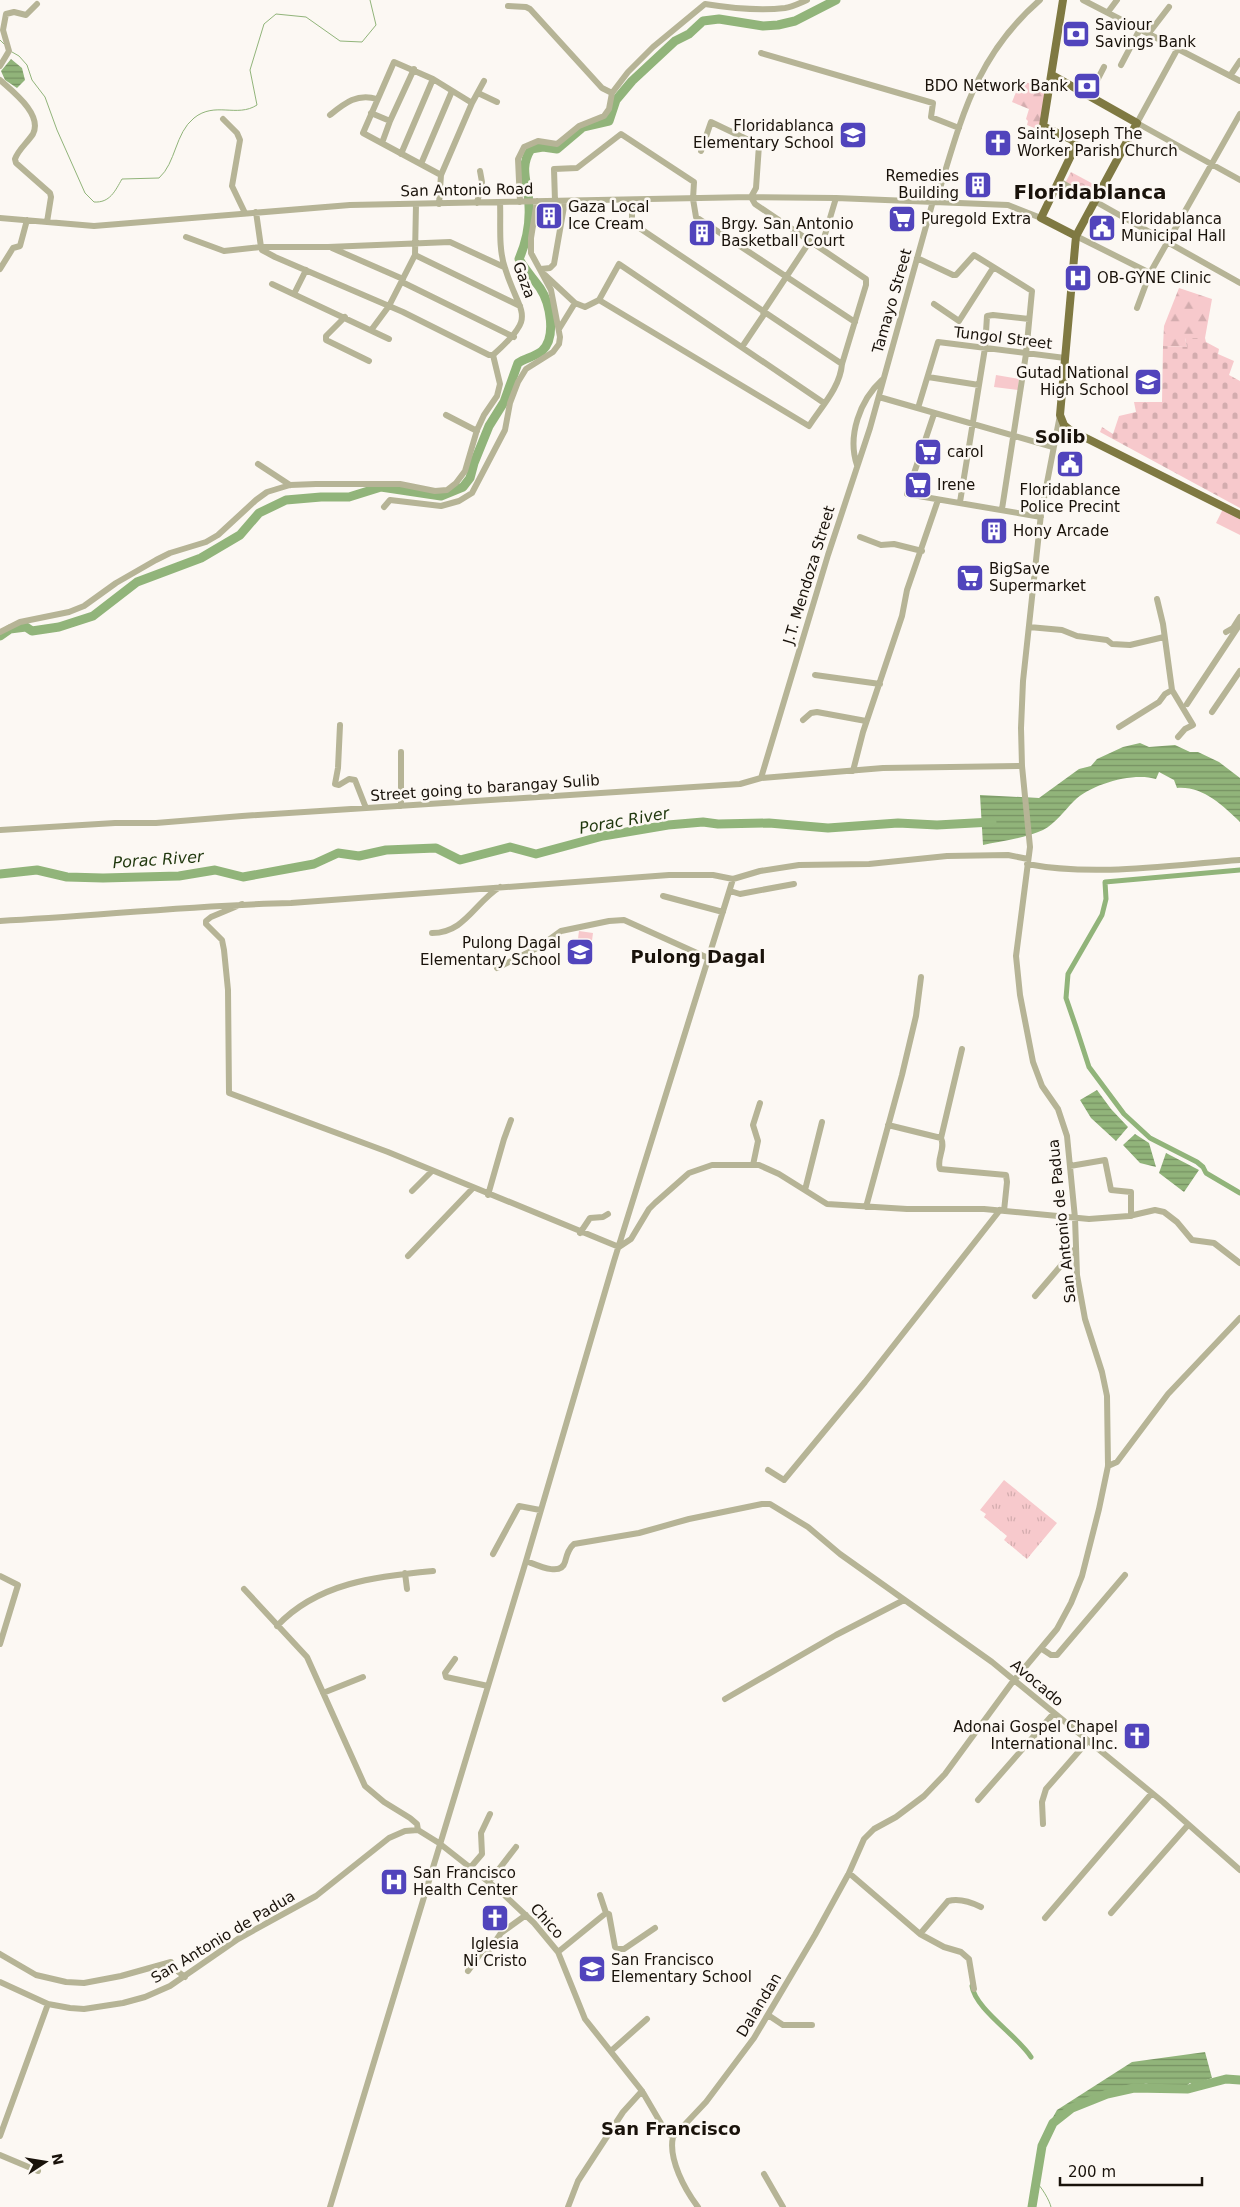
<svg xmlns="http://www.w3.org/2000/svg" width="1240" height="2207" viewBox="0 0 1240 2207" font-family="'DejaVu Sans',sans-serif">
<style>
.grass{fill:url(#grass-tufts)}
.forest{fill:url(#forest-firs)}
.cemetery{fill:url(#cemetery-stones)}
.park{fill:url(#park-crowns)}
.garden{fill:#f7c9cc}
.water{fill:url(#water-rules)}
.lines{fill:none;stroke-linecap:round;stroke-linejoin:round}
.stream{stroke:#91b47a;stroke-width:1}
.canal{stroke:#91b47a;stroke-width:5}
.river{stroke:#91b47a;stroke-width:9}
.minor{stroke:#b6b496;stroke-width:6}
.major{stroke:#7f7942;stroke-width:8}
.labels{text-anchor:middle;stroke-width:5;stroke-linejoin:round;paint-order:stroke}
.poi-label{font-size:15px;fill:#19120a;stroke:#fcf8f3;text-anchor:start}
.street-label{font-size:15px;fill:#19120a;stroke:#fcf8f3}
.water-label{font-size:16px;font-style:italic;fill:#1f370d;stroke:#fcf8f3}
.quarter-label{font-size:18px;font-weight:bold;fill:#19120a;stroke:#fcf8f3}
.district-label{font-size:20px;font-weight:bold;fill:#19120a;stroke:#fcf8f3}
</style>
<defs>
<pattern id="grass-tufts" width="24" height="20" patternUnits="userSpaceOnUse" patternTransform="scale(1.25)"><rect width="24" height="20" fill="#f7c9cc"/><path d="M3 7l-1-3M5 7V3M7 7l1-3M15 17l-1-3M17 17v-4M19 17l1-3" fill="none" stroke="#d3acae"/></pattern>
<pattern id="forest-firs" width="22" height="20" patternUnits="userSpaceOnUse" patternTransform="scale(1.25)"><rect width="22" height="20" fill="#f7c9cc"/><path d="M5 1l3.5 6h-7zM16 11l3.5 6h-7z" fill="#d3acae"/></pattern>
<pattern id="cemetery-stones" width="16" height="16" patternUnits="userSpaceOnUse" patternTransform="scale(1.25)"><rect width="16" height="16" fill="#f7c9cc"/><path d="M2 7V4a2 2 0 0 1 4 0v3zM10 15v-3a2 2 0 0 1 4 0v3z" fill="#d3acae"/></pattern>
<pattern id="park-crowns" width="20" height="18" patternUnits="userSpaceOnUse" patternTransform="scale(1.25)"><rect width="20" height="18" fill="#f7c9cc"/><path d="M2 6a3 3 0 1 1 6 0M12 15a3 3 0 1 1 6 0" fill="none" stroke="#d3acae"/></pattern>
<pattern id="water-rules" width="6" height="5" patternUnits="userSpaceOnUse" patternTransform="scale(1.25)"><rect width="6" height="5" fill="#91b47a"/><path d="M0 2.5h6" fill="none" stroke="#769162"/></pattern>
</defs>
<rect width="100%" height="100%" fill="#fcf8f3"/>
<path class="grass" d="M1004 1480 1057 1523 1027 1559 1004 1540 1007 1536 984 1517 986 1514 980 1510Z"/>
<path class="forest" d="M1021 80 1048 91 1039 130 1027 125 1028 121 1026 119 1029 109 1012 102Z
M1179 288 1212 299 1205 338H1185L1187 347 1163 346 1164 326Z"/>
<path class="cemetery" d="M1185 338H1205L1206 342 1219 349 1218 354 1234 361 1229 375 1240 381V508L1100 432 1102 427 1113 434 1119 416 1136 412 1134 402H1162L1163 346 1187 347Z"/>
<path class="park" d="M1071 172 1097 186 1090 199 1064 185Z"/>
<path class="garden" d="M996 375 1019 379 1018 390 994 387Z
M1223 509 1240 518V535L1216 523Z
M579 931 593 933 590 956 576 954Z"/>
<path class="water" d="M11 59 22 68 25 80 17 88 5 80 1 71Z
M1140 743 1149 747 1175 745 1190 752H1198L1219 762 1240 778V822C1222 805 1203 786 1177 788L1174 780 1159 772 1156 779C1133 772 1091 784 1074 801 1064 811 1055 824 1043 830 1026 838 1001 841 983 845L980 795 1039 798 1079 769 1091 766 1097 759 1123 747Z
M1097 1090 1111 1109 1128 1127 1116 1141 1091 1118 1080 1100Z
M1135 1134 1149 1143 1156 1167 1140 1163 1123 1145Z
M1166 1153 1199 1170 1184 1192 1159 1173Z
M1205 2052 1212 2078 1193 2085 1190 2083 1183 2088C1176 2088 1170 2088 1163 2087 1157 2087 1151 2083 1144 2084 1114 2084 1076 2103 1053 2122L1052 2119 1057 2110 1132 2062Z"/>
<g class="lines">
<path class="stream" d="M0 40 4 44
M12 52 19 56 27 65 32 80 45 97 57 130 85 193 94 202C110 203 115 191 122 179L159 178C176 163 175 133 194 118 215 101 237 118 257 105L250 70 264 24 276 14 306 17 340 41 362 42 376 25 370 0
M1036 2182C1041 2186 1050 2201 1051 2207"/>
<path class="canal" d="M1240 870 1105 882 1106 899 1102 915 1068 974 1066 998 1076 1027 1089 1067 1124 1114 1150 1138 1197 1162 1203 1167 1206 1173 1240 1193
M972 1986C975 2009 1018 2036 1031 2057"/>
<path class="river" d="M0 636 10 629 26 627 32 631 59 627 93 616 137 582 201 558 240 535 259 513 286 500 321 497H349L381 487 441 496 463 487 470 478 474 463 489 426 504 402 518 363C526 358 534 357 542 351 557 337 550 303 540 288 533 278 525 270 519 259 526 243 530 224 529 206 529 184 518 169 531 149L543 147 557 149 583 127 609 121 616 100 632 81 675 41 689 34 703 21 719 19 763 26 778 25 795 21 836 0
M0 874 37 870 67 877 103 878 179 876 215 870 243 877 314 864 338 853 359 856 386 850 436 848 460 860 510 847 536 854 603 836 668 825 703 822 718 824 769 823 828 828 898 823 937 825 992 822
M1032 2207 1042 2146 1053 2123 1072 2108 1107 2094 1134 2088 1188 2089 1226 2079 1240 2080"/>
<path class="minor" d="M1083 0 1240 81
M508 6 526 7 530 9 602 88 612 93
M1108 12 1117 0
M1149 33 1169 7
M1178 48 1137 123 1240 180
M761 53 933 103 931 117 959 128
M1121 65 1140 29
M0 66 9 51 3 30 6 14 14 12 26 15 37 4
M1230 76 1240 61
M0 80C12 91 43 114 33 134 27 143 18 150 15 159L16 163 50 193 51 197 47 222
M478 93 497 102
M1089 96 1104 67
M472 103 484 81
M371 113 390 121 414 69
M330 115C345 103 357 93 377 99
M223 119 237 133 240 140 232 186 245 213
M382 143 390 121
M701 151 711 122 759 145 756 188 751 197 755 204 866 279V285L842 364C840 388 821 407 809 426L599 300 619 264 824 403
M401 154 433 79
M421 164 452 91
M1059 181 1240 283
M632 200V223L842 364
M555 201 554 169 577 168 621 134 694 182 693 199 696 217 855 322
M936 201C961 121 974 57 1040 0
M520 202 518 159 524 147 538 141 557 144 579 126 604 116 609 109 612 93 628 72 653 47 705 4C730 8 760 11 785 8 792 7 800 3 807 0
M477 203 482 182 480 171
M439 204 441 175 472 103 433 79 394 62 363 133 441 175
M256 212 261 247H328L450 242 504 267
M0 218 94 226 350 205 751 197 836 198 1008 205 1041 218
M1076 236 1150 273
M186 237 224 251 261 247 262 250 275 257 403 312 489 355H493
M332 248 403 279
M821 248 836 198
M415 255 520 306
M917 258 953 275H956L974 255 1032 291 1026 354 1002 509
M0 269 13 248 20 246 27 220
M541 269 550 268 554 264 565 201
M545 275 575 303 585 307 599 300
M402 282 514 337
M272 284 389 339
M294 294 306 270
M934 304 959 321 993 268
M1137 308 1150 273 1240 114
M763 312 810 241
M345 317 326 336V340L369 361
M372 329 389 306 415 255 416 204
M559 329 575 303
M742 347 765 313
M493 355C539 314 520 317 505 268 498 248 501 223 500 202
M928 377 979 385
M879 397 1053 447
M918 408 938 342 1065 358
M934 414 907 494 1041 517
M446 415 477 431
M258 464 290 485
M857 465C847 436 860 400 882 380
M960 502 985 348 987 316 993 315 1029 319
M384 507 390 500 441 506 459 501 472 493 505 430 510 403 518 382 526 369 553 352 559 344 560 337 551 290 531 253V238L537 201
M860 537 881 545 894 544 922 551
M1157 599 1163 624 1172 690 1193 725 1185 729 1178 737
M1029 627 1062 630 1077 636 1107 640 1112 644 1130 645 1164 637
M0 632 20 622 69 612 84 606 116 583 156 560 170 553 206 542 218 535 256 500 267 492 290 485 316 484H400L435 491 447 490 456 483 465 471 477 430 484 415 497 396 500 384 493 355
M1226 632 1233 628 1240 617
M815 675 880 684
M1187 704 1240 624
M1212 712 1240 671
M803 720 811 713 817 712 866 721
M340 725 338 768 335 784 339 785 349 779 355 780 366 808
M1119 727 1159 702 1165 694 1172 690
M853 771 863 732 902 616 907 590 938 500
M761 778 828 555 870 428 933 201
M401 806V752
M0 830 115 823H156L242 816 740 784 761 778 883 768 1022 766
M1027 864C1095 877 1171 865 1240 860
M730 891 740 894 794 884
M663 896 723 912
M242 904 211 917 206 921V924L222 940 224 950 228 990 229 1093 388 1152 619 1247 631 1239 649 1209 655 1203 689 1173 712 1165H759L779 1174 827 1204 907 1209H984L1089 1219 1129 1216 1155 1210 1164 1212 1177 1222 1192 1240 1214 1243 1240 1263
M0 921C97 916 194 905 291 903L669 875H713L733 879 760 871 799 865 869 864 947 856 1008 855 1028 859
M432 933C465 933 475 902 500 887
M497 968 539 947 561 931 609 921 624 920 708 958
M888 1125 941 1138 962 1049
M941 1138C946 1149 936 1159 940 1169L1006 1175 1007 1182 1004 1211
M753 1165 758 1141 753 1125 760 1103
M1070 1166 1105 1160 1111 1190 1131 1192V1216
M805 1190 822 1122
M412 1191 432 1171
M488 1195 504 1139 511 1120
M866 1207 902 1075 916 1016 921 977
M580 1233 590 1218 603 1217 608 1214
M408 1256 473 1188
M1035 1296 1076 1248
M1108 1466 1117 1462 1168 1394 1240 1318
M768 1470 784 1480 865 1382 1000 1210
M493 1554 519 1506 540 1510
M526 1561C537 1565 561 1577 565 1562 567 1555 568 1549 574 1544L639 1533 689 1519 762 1504H770L808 1527 840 1554 992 1662 1163 1802 1240 1870
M405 1573 407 1589
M0 1576 18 1585 0 1644
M244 1589 307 1657 365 1786 384 1802 410 1818 417 1824 418 1830
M277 1626C317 1583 377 1576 433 1571
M1042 1649 1051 1655H1057L1125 1575
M455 1659 445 1673 446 1677 488 1686
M323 1693 363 1677
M725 1699 836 1635 904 1600
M978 1800 1054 1713
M1043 1824 1042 1802 1046 1789 1088 1741
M470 1868 482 1854 481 1833 490 1814
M849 1873 920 1934 944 1947 961 1952 969 1959 974 1989
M489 1882 516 1847
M606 1913 609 1914 615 1947 618 1949H624L655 1928
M1111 1913 1188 1825
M1045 1918 1152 1793
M920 1934 948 1901C959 1898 971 1902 981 1907
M558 1952 606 1913 600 1895
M0 1954 36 1975 66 1982 84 1983 121 1976 171 1962 176 1970 185 1977
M468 1971 483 1950 490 1949 501 1933 526 1915
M0 1982 48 2004 70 2008 84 2009 123 2003 145 1997 170 1986 238 1939 316 1896 389 1838 405 1831 418 1830 439 1843 500 1891 534 1923 558 1952 585 2019 642 2091 666 2132 673 2137
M768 2015 783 2025H812
M611 2051 647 2019
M0 2136 48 2004
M673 2137 706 2102 754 2038 815 1935 849 1873 864 1839 874 1829 896 1817 924 1796 945 1774 1011 1684 1057 1629 1071 1603 1082 1576 1099 1509 1108 1466 1107 1396 1102 1372 1085 1319 1077 1275 1075 1218 1067 1136 1058 1109 1042 1086 1033 1062 1020 995 1016 956 1030 847 1022 766 1021 728 1023 681 1041 514 1060 415
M673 2137C668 2159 685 2190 698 2207
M0 2155 38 2171
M764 2174 783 2207
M330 2207 526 1561 614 1261 733 879
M568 2207 578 2181 623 2112 642 2091"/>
<path class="major" d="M1063 0 1043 126 1072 140 1076 145 1041 218 1076 236
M1052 75 1137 123 1076 236 1060 415 1064 425 1070 430 1240 515"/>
</g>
<defs>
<g id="bank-square" transform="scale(1.4375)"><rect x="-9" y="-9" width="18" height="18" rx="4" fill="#5144bc" stroke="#fcf8f3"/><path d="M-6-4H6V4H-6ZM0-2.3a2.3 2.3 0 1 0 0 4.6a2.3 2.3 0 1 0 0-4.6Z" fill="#fff"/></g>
<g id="school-square" transform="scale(1.4375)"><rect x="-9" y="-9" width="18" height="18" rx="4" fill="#5144bc" stroke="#fcf8f3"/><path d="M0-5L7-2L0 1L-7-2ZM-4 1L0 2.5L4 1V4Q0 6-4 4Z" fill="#fff"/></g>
<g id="church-square" transform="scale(1.4375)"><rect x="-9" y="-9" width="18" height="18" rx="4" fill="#5144bc" stroke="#fcf8f3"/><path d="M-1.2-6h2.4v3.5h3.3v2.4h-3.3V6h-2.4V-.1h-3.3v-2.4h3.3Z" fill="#fff"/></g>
<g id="building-square" transform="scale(1.4375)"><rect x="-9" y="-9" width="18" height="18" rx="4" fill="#5144bc" stroke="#fcf8f3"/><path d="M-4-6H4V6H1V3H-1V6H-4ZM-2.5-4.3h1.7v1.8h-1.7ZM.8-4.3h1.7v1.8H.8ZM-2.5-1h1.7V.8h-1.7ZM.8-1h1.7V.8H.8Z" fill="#fff"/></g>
<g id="supermarket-square" transform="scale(1.4375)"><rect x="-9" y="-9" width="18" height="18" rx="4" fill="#5144bc" stroke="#fcf8f3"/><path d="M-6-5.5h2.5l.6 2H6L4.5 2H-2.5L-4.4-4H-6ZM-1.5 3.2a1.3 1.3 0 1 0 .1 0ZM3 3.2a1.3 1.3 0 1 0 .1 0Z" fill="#fff"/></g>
<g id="civic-square" transform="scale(1.4375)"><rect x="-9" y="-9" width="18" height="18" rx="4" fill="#5144bc" stroke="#fcf8f3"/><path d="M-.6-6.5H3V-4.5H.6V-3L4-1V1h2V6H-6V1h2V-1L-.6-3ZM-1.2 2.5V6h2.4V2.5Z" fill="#fff"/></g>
<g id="hospital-square" transform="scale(1.4375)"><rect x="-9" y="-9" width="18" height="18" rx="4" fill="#5144bc" stroke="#fcf8f3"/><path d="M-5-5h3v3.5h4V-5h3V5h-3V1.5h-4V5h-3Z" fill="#fff"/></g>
</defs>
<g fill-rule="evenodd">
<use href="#bank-square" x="1076" y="34"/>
<use href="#bank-square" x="1087" y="86"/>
<use href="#school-square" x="853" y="135"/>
<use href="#church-square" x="998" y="143"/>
<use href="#building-square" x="978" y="185"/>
<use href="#building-square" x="549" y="216"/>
<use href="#supermarket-square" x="902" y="219"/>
<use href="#civic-square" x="1102" y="228"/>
<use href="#building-square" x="702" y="233"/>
<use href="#hospital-square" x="1078" y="278"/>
<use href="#school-square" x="1148" y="382"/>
<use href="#supermarket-square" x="928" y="452"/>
<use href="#civic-square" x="1070" y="464"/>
<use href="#supermarket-square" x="918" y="485"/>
<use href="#building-square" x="994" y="531"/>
<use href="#supermarket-square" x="970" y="578"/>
<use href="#school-square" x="580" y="952"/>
<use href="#church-square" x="1137" y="1736"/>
<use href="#hospital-square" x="394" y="1882"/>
<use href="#church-square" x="495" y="1918"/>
<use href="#school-square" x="592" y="1969"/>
</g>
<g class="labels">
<g class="poi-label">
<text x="1095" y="30">Saviour<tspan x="1095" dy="17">Savings Bank</tspan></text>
<text x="1068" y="91" text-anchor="end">BDO Network Bank</text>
<text x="834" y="131" text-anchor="end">Floridablanca<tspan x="834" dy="17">Elementary School</tspan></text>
<text x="1017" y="139">Saint Joseph The<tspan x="1017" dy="17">Worker Parish Church</tspan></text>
<text x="959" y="181" text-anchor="end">Remedies<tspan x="959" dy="17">Building</tspan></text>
<text x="568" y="212">Gaza Local<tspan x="568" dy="17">Ice Cream</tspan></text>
<text x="921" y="224">Puregold Extra</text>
<text x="1121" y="224">Floridablanca<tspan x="1121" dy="17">Municipal Hall</tspan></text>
<text x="721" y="229">Brgy. San Antonio<tspan x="721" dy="17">Basketball Court</tspan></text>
<text x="1097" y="283">OB-GYNE Clinic</text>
<text x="1129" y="378" text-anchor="end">Gutad National<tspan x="1129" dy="17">High School</tspan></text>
<text x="947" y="457">carol</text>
<text x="937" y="490">Irene</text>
<text x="1070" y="495" text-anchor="middle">Floridablance<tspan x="1070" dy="17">Police Precint</tspan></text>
<text x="1013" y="536">Hony Arcade</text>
<text x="989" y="574">BigSave<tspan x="989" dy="17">Supermarket</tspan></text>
<text x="561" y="948" text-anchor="end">Pulong Dagal<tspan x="561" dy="17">Elementary School</tspan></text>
<text x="1118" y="1732" text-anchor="end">Adonai Gospel Chapel<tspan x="1118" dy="17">International Inc.</tspan></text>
<text x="413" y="1878">San Francisco<tspan x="413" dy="17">Health Center</tspan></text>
<text x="495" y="1949" text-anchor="middle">Iglesia<tspan x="495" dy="17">Ni Cristo</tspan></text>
<text x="611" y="1965">San Francisco<tspan x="611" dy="17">Elementary School</tspan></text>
</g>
<g class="street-label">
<text transform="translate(467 190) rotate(-1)" y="5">San Antonio Road</text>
<text transform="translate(524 280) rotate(70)" y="5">Gaza</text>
<text transform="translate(892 301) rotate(-74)" y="5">Tamayo Street</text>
<text transform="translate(1003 338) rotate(7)" y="5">Tungol Street</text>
<text transform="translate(809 575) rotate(-73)" y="5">J.T. Mendoza Street</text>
<text transform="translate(485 788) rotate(-4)" y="5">Street going to barangay Sulib</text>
<text transform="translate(1062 1221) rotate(-96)" y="5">San Antonio de Padua</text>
<text transform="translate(1037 1683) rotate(40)" y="5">Avocado</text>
<text transform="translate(547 1921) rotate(48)" y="5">Chico</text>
<text transform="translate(223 1937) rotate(-31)" y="5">San Antonio de Padua</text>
<text transform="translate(759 2005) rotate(-59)" y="5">Dalandan</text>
</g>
<g class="water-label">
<text transform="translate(624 820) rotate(-10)" y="6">Porac River</text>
<text transform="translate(158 859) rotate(-4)" y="6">Porac River</text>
</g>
<g class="quarter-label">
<text x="1060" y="443">Solib</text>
<text x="698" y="963">Pulong Dagal</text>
<text x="671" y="2135">San Francisco</text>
</g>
<g class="district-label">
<text x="1090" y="199">Floridablanca</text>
</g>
</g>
<g transform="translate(45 2162) rotate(78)" stroke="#fcf8f3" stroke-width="4" paint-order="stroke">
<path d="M0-4L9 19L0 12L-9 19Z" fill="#19120a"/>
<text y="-8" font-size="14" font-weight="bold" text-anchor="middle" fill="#19120a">N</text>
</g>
<path d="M1060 2177v8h142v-8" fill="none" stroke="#19120a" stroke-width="2.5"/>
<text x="1068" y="2177" font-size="15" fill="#19120a" stroke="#fcf8f3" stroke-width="4" paint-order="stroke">200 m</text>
</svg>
